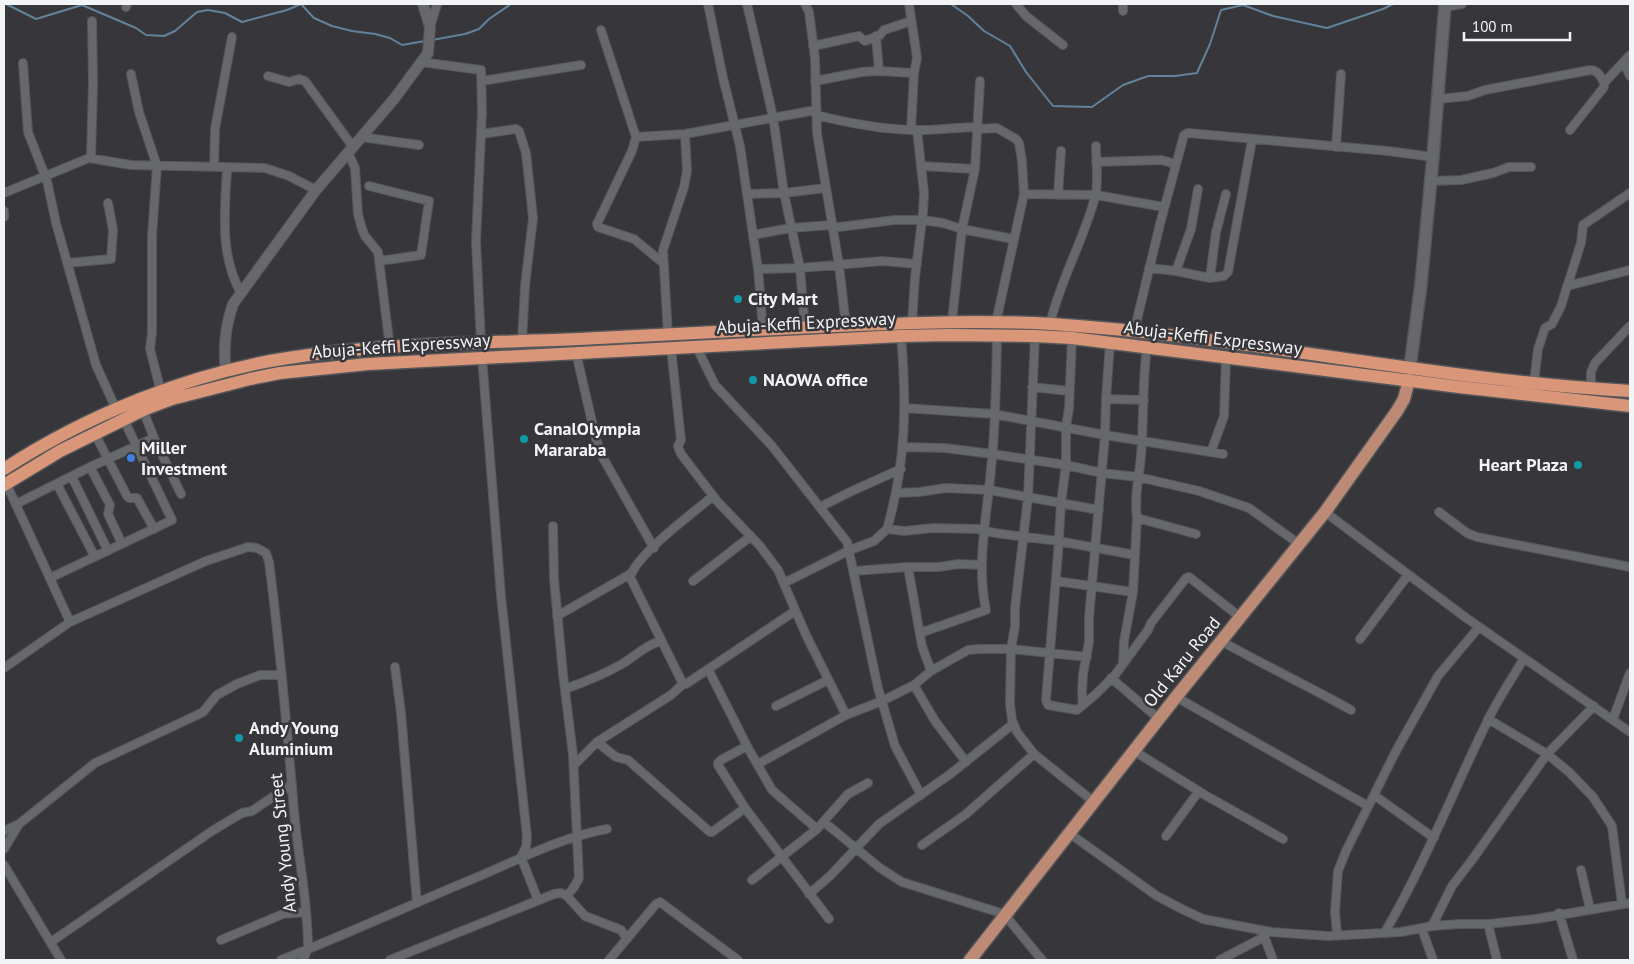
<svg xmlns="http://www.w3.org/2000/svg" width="1634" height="964" viewBox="0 0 1634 964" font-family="'PT Sans',sans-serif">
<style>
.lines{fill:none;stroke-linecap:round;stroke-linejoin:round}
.stream{stroke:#62829c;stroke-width:2}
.minor-casing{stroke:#555659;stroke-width:10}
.tertiary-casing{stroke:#555659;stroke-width:12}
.secondary-casing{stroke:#555659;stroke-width:14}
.primary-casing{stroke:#555659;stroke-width:15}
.trunk-casing{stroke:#555659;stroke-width:15}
.minor{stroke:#67686c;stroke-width:8}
.tertiary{stroke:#67686c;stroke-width:10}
.secondary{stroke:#67686c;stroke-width:11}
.primary{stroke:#bd8a76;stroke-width:12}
.trunk{stroke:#da9679;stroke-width:12}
.culture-dot{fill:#0f9aa8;stroke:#37373b;stroke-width:2}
.shop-dot{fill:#3f7fe0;stroke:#37373b;stroke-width:2}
.labels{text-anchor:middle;stroke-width:5;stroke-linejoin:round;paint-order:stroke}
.poi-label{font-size:18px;font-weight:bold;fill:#f3f4f6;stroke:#37373b;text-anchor:start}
.street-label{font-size:18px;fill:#f3f4f6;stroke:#37373b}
</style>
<rect width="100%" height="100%" fill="#37373b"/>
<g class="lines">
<path class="stream" d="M6 4 36 19 82 5 136 28 146 35 164 36 175 31 197 12 208 10 225 13 242 22 287 10 301 4
M301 4 314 18 332 26 352 31 375 34 390 38 402 45 425 41
M951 4 968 16 984 31 1010 46 1026 72 1053 106 1092 107 1123 85 1148 76H1175L1197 73 1210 44 1221 10 1243 5 1273 16 1327 28 1383 9 1393 4
M432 40 465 34 479 29 489 19 511 4"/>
<g class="minor-casing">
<path id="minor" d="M708 4 723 78 740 146 758 269 763 330
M747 4 773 117 784 193 800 268 805 328
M805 4 809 12 815 58 817 133 839 265 846 326
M909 4 917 58 914 73 911 130
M1016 4 1026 16 1063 45
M126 7 127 4
M1445 7 1462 4
M1123 11V4
M430 27 437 4
M601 30 636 137 632 151 597 224 598 227 634 239 663 263
M876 36 879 71
M813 46 859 36 865 41 880 35 884 30 911 21
M421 62 481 70 482 112 476 241 481 343
M23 63 28 132 47 181 56 223 96 365 116 409
M1624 63 1630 76
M131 74 139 112 157 166 152 236V333L150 349 161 392
M268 76 289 82 299 79 305 81 353 147
M482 81 581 65
M815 81 862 72 879 71 914 73
M1439 99 1468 96 1485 90 1590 70C1598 70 1601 77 1604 83L1630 55
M816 115C848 123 880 129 912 130 934 131 956 127 978 127
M978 129 997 128 1016 139 1019 143 1022 161 1024 194 996 322
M1570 130 1604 87V83
M481 134 516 129 519 131 526 153 533 218 525 286 522 341
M361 137 419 145
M636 137 685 134 816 110
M1336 147 1341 74
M348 152 355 168 358 214 362 229 365 236 378 252 390 348
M91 158 93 83 92 21
M1096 162 1161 160 1169 162 1175 165
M921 166 975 169
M214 167 215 129 232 37
M227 168C225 210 219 254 241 293
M1430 181 1461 180 1493 173 1509 167H1531
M369 186 429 201 421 255 379 261
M4 193 89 158 131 165 265 168 289 176 316 190
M747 194 784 193 826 188
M1024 194 1096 195 1164 207
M1058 195 1061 151
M4 211V217
M753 235 790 228 832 225 839 227 895 220H922L943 223 962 229 1013 239
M67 263 111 259 113 230 108 203
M1149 268 1176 271 1210 278 1224 276 1228 272 1252 140
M758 269 800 268 882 261 917 264
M1176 271 1191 229 1198 189
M1210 278 1216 232 1226 194
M1567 286 1630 270
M952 321 962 229 975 169 980 81
M912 323 915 277 923 212 924 193 917 130
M1050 324C1060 280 1084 240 1095 197 1099 183 1096 161 1096 146
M1134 332 1160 224 1184 135 1188 133 1388 151 1433 157
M668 335 663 250 684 187 687 171 685 134
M1035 336 1028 497 1015 608V626L1011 649 1010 704 1012 720 1017 732 1034 754 1094 802
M1072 338 1069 408 1066 427V465L1061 503 1058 553 1046 700 1048 705 1077 710 1096 694 1115 675 1148 630 1151 623 1186 578 1189 577 1240 617
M696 346 715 385 772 446 847 542 878 688 895 746 921 795
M671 348 681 440 678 446 681 454 717 501 760 546 778 570 806 635 846 715
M576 353 596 439 603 458 654 548
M482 357 501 596 527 837 526 847 521 857 538 900
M1534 382 1538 349 1545 328 1552 324 1561 306 1581 243 1583 225 1630 193
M1032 387 1069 391
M1591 388V372L1595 363 1630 326
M1106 399 1144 400
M904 408 994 414 1105 435 1223 454
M143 410 154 438 181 494
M95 434 127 496 129 498H137L154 529
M902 447 945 448 992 454 1066 465 1102 473 1138 477 1199 491 1249 508 1299 544
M1211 452 1224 416 1226 358
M90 467 110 505 108 514 122 544
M72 477 108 551
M6 483 70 622
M57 484 95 557
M896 493 919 492 946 488 989 490 1099 510
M713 496C693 513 637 554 630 577L683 684H686L795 611
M16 504 90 467 154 438
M820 507 852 491 901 469
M1325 512 1465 617 1630 732
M1439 512 1467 533 1477 537 1630 567
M1137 518 1196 534
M553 526 554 579 563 674 573 755 579 878 574 887 567 896
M887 529C906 463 907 404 901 336
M908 567 922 646 931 671
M854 571 907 567H939L958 564 982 565
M50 578 172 520 124 420
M693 581 751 536
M1056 581 1133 592
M784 583 850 550 874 541 887 529 904 531 933 528 978 529 995 533 1058 541 1135 555
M557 616 632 573
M920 633 986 610C976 564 987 515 991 469 996 425 996 380 997 336
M1360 639 1408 575
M1221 641C1264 665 1308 686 1351 710
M1123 663 1124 641 1133 592 1137 518C1134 497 1139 477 1141 456 1144 420 1142 383 1147 347
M395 667 401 713 417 903
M4 668 70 622 206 561 248 547 257 548 266 553 269 562C280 645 287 728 294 811 298 856 308 901 308 947 308 952 304 955 303 960
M708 669 748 748 772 790 817 829
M1111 678 1159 719
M914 685 935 721 966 762
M565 689C585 682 603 675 622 664 636 656 645 645 661 641
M1176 697 1368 806
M1083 705 1082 693 1083 674 1089 642V618L1105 435 1106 399 1110 343
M776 706 828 680
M1488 719 1547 754 1569 772 1593 797 1612 826 1622 904
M1613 719 1630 673
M597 742 616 757 628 760 710 832H712L745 808
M747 746 721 760 718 763V765L745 808 829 919
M1134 751 1205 795 1283 839
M758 764 846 715 882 701 914 685 931 671 968 650 980 649H1011L1087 657
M574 765 597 742 671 695 683 684
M1374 795 1434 838
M824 822 880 868 902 882 1004 914 1042 960
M4 831 19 824 95 763 197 715 203 712 217 695 237 684 260 675H282
M1069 833 1157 896 1184 910 1203 919 1271 932 1328 936 1401 932 1432 926 1460 924H1488L1536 919 1630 903
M1166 836 1199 791
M922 845 966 814 1034 754
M4 849 19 824
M4 865 61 960
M1581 870 1590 909
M752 880 817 829 848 794 868 783
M809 894 830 876 879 824 949 775 1013 724
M1559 913 1573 960
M1488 924 1497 960
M1432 926 1452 886 1472 860 1547 754 1594 706
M1422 929 1433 960
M1385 932C1425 864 1453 791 1488 720 1498 699 1512 679 1524 658
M1263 933 1273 960
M1337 935 1335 911 1338 871 1346 851 1396 751 1438 676 1479 627
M221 940 283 914 306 912
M51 942 212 831 242 813 252 811 292 784
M281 960C347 934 410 905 475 878 518 860 561 837 607 829
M390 960 554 894 561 893 567 896 585 916 621 930 627 939
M609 960 656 904 660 902 738 960
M1220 960 1264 937"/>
</g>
<g class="tertiary-casing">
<path id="tertiary" d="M226 371C223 348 225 327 233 304L316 190 394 99 428 53 430 27 423 4"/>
</g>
<g class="secondary-casing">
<path id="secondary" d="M1410 367 1421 284 1433 157 1445 4"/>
</g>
<g class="primary-casing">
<path id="primary" d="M970 960 1176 697 1325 512 1397 411 1404 399 1409 380"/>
</g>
<g class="trunk-casing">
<path id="trunk" d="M4 469C87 415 190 373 288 358 384 343 482 343 579 339 664 335 750 330 836 326 908 323 980 320 1052 324 1246 337 1436 380 1630 391
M4 485 60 451 143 410 172 399 250 379 280 373 368 364 901 336 949 335 1035 336 1072 338 1459 387 1630 406"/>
</g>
<use href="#minor" class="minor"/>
<use href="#tertiary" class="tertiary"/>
<use href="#secondary" class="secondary"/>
<use href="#primary" class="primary"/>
<use href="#trunk" class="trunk"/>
</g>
<g class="culture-dot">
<circle cx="738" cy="299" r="5"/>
<circle cx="753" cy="380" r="5"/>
<circle cx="524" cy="439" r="5"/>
<circle cx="1578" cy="465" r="5"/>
<circle cx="239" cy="738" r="5"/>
</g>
<circle class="shop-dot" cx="131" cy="458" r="5"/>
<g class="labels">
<g class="poi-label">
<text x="748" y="305">City Mart</text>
<text x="763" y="386">NAOWA office</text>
<text x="534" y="435">CanalOlympia<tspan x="534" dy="21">Mararaba</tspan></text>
<text x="141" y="454">Miller<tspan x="141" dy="21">Investment</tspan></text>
<text x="1568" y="471" text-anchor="end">Heart Plaza</text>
<text x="249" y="734">Andy Young<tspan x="249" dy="21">Aluminium</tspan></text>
</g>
<g class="street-label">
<text transform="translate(806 323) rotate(-3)" y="6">Abuja-Keffi Expressway</text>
<text transform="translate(1213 338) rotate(7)" y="6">Abuja-Keffi Expressway</text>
<text transform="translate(401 346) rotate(-4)" y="6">Abuja-Keffi Expressway</text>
<text transform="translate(1182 662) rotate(-51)" y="6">Old Karu Road</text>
<text transform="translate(283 843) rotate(-96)" y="6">Andy Young Street</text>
</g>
</g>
<rect width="1634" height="964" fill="none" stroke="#f3f4f6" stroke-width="10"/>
<path d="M1464 32v8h106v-8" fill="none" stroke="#f3f4f6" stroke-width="2.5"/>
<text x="1472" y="32" font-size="15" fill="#f3f4f6" stroke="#37373b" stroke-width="4" paint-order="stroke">100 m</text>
</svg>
